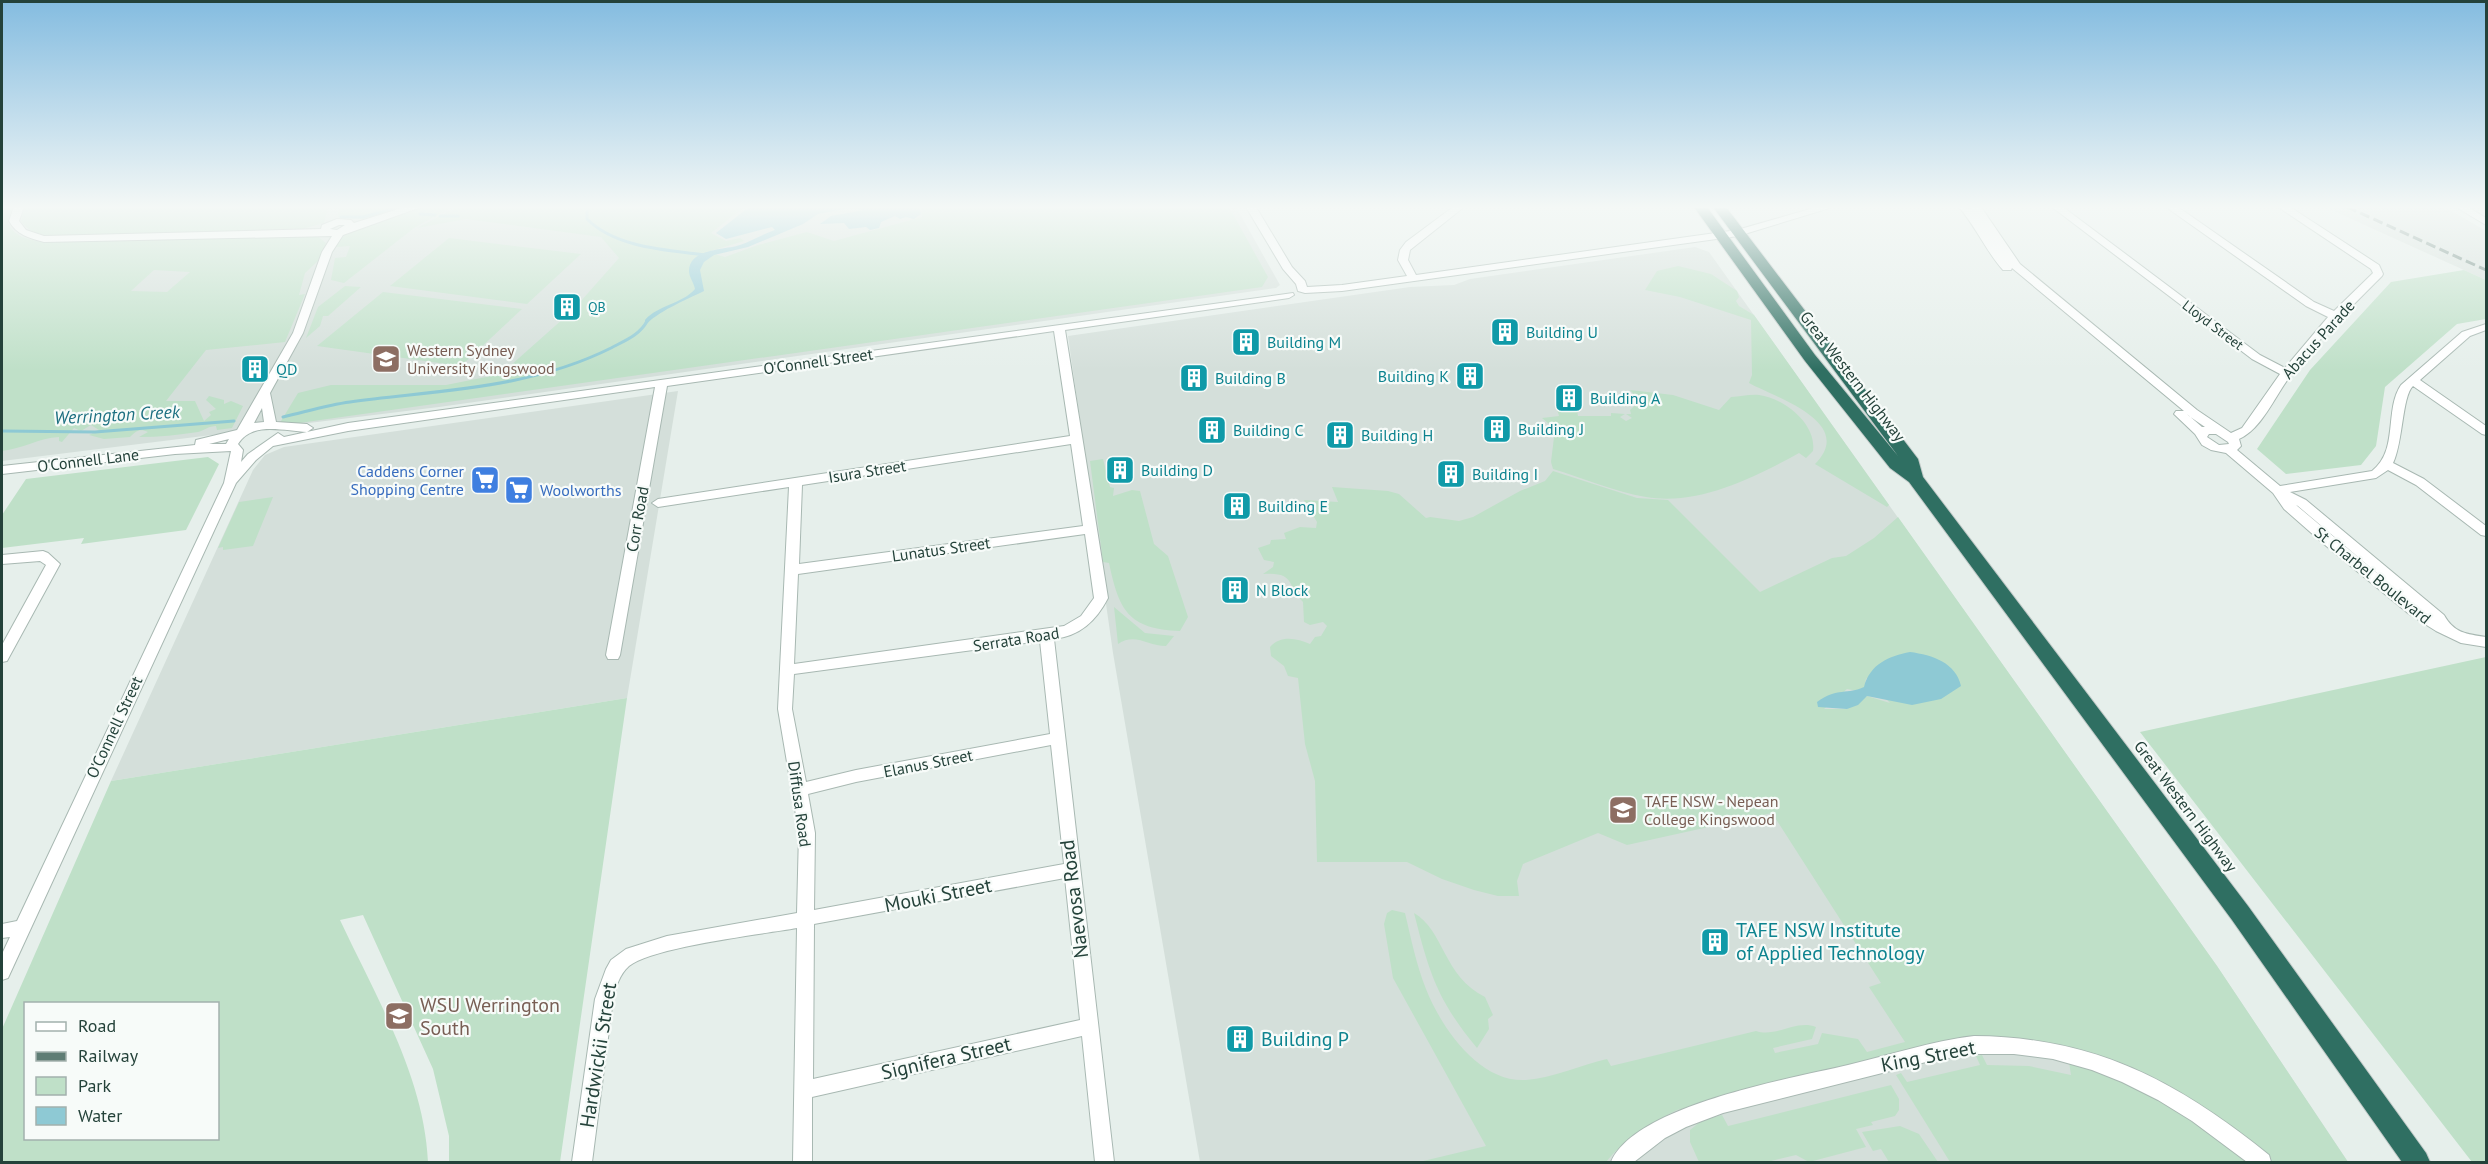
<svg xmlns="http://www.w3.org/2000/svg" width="2488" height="1164" viewBox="0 0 2488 1164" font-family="'PT Sans',sans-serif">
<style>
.built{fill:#d4dfda}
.green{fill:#bfe0c8;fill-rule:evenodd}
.water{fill:#8ec9d4}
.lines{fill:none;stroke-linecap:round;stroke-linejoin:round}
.stream{stroke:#8ec9d4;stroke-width:3}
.minor-casing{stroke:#a8b8b2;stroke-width:2}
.highway-casing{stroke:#c2cac8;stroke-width:2}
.minor{fill:#fff;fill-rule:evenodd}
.highway{fill:#2f6f62;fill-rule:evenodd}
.rail{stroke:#5f7d75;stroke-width:3;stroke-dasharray:10 4.5;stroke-linecap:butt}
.labels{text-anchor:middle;stroke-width:4.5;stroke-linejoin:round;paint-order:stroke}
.far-culture-label{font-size:14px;fill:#0d838f;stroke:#f7fbf9;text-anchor:start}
.far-street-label{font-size:14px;fill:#24423a;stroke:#f7fbf9}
.culture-label{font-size:16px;fill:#0d838f;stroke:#f7fbf9;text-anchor:start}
.street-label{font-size:16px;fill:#24423a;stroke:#f7fbf9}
.education-label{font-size:16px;fill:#785e54;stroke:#f7fbf9;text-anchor:start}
.shop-label{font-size:16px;fill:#366cbe;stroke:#f7fbf9;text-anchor:end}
.water-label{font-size:18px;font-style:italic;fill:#1c6f80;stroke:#f7fbf9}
.near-street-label{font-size:20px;fill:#24423a;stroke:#f7fbf9}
.near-culture-label{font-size:20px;fill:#0d838f;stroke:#f7fbf9;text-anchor:start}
.near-education-label{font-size:20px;fill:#785e54;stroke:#f7fbf9;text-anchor:start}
</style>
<rect width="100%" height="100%" fill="#e6efeb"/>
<path class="built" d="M2 207H1236L1280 285 1276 288 439 407 2 461Z
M2325 207H2445L2486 231V280Z
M1695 247 1709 252 2217 966 2348 1162H1200L1113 653 1068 336 1410 287 1454 285 1470 279Z
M678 391 627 698 111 781 253 470 265 455 284 447Z"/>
<path class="green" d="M2 207H14L8 223C15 237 27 239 41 242L317 236 326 243 319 260 305 273 299 295 305 294 285 342 206 350 166 401H195L204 421 211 415 209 412 216 409 206 400 209 396 224 400V404L231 401 243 406 232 428 217 430 216 426C209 426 205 430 198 432 178 435 159 437 139 437L148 432C140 428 136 431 130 437L104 439 89 435 99 430 91 425 81 431 74 428 62 442 59 441V437C39 438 22 449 2 451ZM154 270 190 272 167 292 131 291Z
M25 207H328L324 223 298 230 54 237C41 234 29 233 21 221Z
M339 207H409L363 219 338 217Z
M423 207H452L414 228 344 283 331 280 335 258 346 257 350 246 336 247C343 224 401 215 423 207Z
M457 207H744L711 233 726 241 740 238 744 241 707 252 725 257 758 245 807 232 834 241 922 217 921 207H1229L1268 277 1262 287 278 426 298 393 331 385H446L501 374 573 310 619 258 601 237 466 219 417 228Z
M449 238 581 254 527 304 390 286Z
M1678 266 1711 274 1737 291 1739 297 1736 301 1739 306 1754 315 1889 505 1887 507 1815 464C1857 422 1774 397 1749 383L1752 375 1751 320 1680 297 1645 290 1657 271Z
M2464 270 2486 280V319L2457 324 2385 387 2376 446 2361 465 2286 474 2257 449 2310 370 2391 282Z
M345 286 361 287 328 316H323L320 326 306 338 318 307Z
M383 292 522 309 461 366 317 346Z
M1630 390 1673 395 1719 410 1731 397C1740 397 1750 394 1759 395 1784 398 1817 424 1813 451L1806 458 1799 453C1754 478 1698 506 1646 497 1615 492 1583 478 1553 469L1551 462 1555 429 1542 418 1559 416 1557 409 1577 410 1578 416H1611V413L1625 414 1620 417 1626 421 1632 418 1626 414H1631L1630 410 1640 401Z
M208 457 219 464 186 530 81 544 84 538 2 548V515L26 479Z
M1103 459 1110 487 1114 488 1113 496 1132 490 1140 491 1154 544 1168 556 1188 617 1180 631C1128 629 1119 610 1109 563L1103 562 1090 461Z
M1553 471 1637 498 1668 500 1760 592 1832 558 1846 556 1874 538 1898 517 2217 966 2348 1162H2272L2112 1063 1938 1043 1677 1110C1651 1123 1624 1139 1606 1162H1419L1486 1146 1393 978 1384 924 1387 913 1392 910 1405 913C1411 938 1416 964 1426 989 1441 1027 1479 1083 1526 1080 1553 1078 1581 1065 1607 1059L1611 1066 1756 1031C1776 1038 1796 1019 1816 1027L1812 1039 1773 1048 1775 1053 1818 1044 1822 1033 1858 1039 1867 1052 1905 1042 1869 987 1881 983 1772 813 1627 845 1598 833 1523 864 1517 881 1519 896H1498L1474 890 1442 879 1407 862H1317L1315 781 1305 744 1298 678 1288 676 1284 666 1271 656 1270 647C1280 635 1297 638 1310 644L1315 637 1321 636 1327 626 1323 622 1310 625 1304 622 1303 602C1286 585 1296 572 1263 574L1273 567 1274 562 1264 560 1258 548 1270 544 1271 540 1286 539 1284 533 1300 527 1316 528 1317 522 1304 500 1338 502 1332 487 1388 491 1399 494 1426 518 1430 517 1459 521 1473 517 1520 491 1545 481ZM1866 678 1890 703 1867 696 1847 709H1824L1847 689 1858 691 1865 687Z
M273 497 253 546 223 550V547L218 548 239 502Z
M1114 607 1145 633 1174 636 1166 646C1148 646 1135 632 1118 644Z
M2486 657V1162H2472L2140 732Z
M627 698 560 1162H449V1136L433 1069 363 915 340 920C376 997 424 1076 428 1162H2V1029L111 781ZM26 1004H218V1138H26Z
M1414 913C1444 930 1443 976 1485 997L1493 1015 1488 1019 1489 1029 1477 1048C1437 1000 1429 972 1414 913Z
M1982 1055 1987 1065 2029 1066 2071 1075 2069 1062C2136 1085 2198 1116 2252 1162H1950L1896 1075 1901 1073 1907 1082 1980 1065 1976 1056Z
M1891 1085 1899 1099V1110L1895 1116 1871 1122 1873 1125 1856 1129 1866 1147 1809 1162 1796 1155 1767 1162H1699L1690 1142V1130L1701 1121 1722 1115 1728 1126Z
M1900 1126 1919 1134 1938 1162H1889L1881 1149 1873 1151 1862 1132Z"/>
<path class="water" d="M749 207H919L921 214 914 219 906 217 900 219 895 216 881 222 879 228 870 230 866 227 849 229 844 223 820 224 831 216 864 210 850 208 818 214 803 224 748 247 714 255 704 262 700 270 704 291C686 300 656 312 645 326V320C658 305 682 304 695 289 694 283 689 277 689 271 689 248 726 250 740 245 752 241 763 234 775 230L772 227 726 239 716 233Z
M1910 652C1933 655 1956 663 1961 686L1941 699 1912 705 1867 696 1858 705 1847 709 1818 707 1817 702C1837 687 1848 695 1864 687 1870 664 1889 656 1910 652Z"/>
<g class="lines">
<path class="stream" d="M587 207V219C616 248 667 250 706 255
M420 214 435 215
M440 216H458
M341 217H363L401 207
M283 417C305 412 327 405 350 402 439 390 529 389 611 348 624 341 640 335 647 321
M2 431 95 432 234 421"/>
<g class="minor-casing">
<path id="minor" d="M14 207H24L19 221 26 230 44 236 321 229 322 225 337 219 351 220 354 223 405 207H421L343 235 332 252 303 333 270 393 276 422 307 424 313 428 307 432C284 431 252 421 238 444L243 450 241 462 248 454 278 433 284 437 348 423 1293 293 1294 295 1289 298 1065 330 1108 598C1096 621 1080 636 1054 639L1114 1162H1095L1082 1036 812 1097V1162H793L797 928C763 934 652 947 629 966 619 975 616 987 613 999L592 1162H572L595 999 606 969 611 960 626 949 667 936 797 913 799 833 778 709 789 487 658 507 652 503 658 499 1070 436 1054 331 667 386 620 655 618 659H608L606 655 655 387 348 431 273 446 256 460 236 483 8 978 2 980V954L10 937 2 938V924L17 921 224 483 231 451 175 454 2 474V466L195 445 196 440 237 430 293 333 322 252 332 236 44 242C29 238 17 235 9 221ZM339 225H345L337 230 330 229ZM262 408 264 422 254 423ZM229 439 226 444H209ZM1071 444 1083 526 799 564 802 485ZM1085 534 1094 598 1081 616 1064 626 794 664 798 574ZM1040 641 1050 734 856 770 806 782 792 709 794 674ZM1051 745 1064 864 814 910 815 833 808 794 856 782ZM1065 878 1080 1020 813 1079 814 924Z
M1246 207H1256L1292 267 1305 281 1307 287 1342 285 1407 276 1398 260 1400 250 1406 242 1453 207H1464L1410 250 1408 260 1416 275 1737 230 1817 207H1833L1738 236 1342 291 1305 293 1298 291 1296 284 1283 269Z
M1959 207 1971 209 1970 207H1981L2020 264 2197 410 2231 433 2242 428 2280 374 2252 359 2052 207H2063L2260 355 2285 368 2328 317 2306 306 2166 207H2178L2314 302 2334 311 2373 273 2371 269 2278 207H2290L2379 265 2383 274 2382 276C2350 308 2318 339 2291 375 2275 395 2263 428 2239 439L2241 446 2237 450 2280 486 2372 471C2399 450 2384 410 2401 385L2462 332 2486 324V330L2470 336 2420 380 2486 426V435L2482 434 2413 386C2402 396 2403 443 2393 463L2424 479 2486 526V536L2481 535 2416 485 2388 470 2376 478 2290 492 2306 500 2444 615C2454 633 2466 634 2486 637V647L2461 643 2436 631 2409 614 2325 545 2284 509 2273 493 2226 453 2211 450 2202 445 2195 434 2174 414 2176 411H2184L2012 268 2011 270H2003C1986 251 1976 227 1959 207ZM2187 414 2189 416 2205 427H2202ZM2209 434H2216L2228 442 2229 444 2219 445 2207 437ZM2296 505 2298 506 2403 595Z
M2456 207H2468L2486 218V225Z
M43 551 48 553 60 564 7 661 2 662V645L46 565 40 561 2 564V555Z
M1974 1036C2095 1037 2177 1081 2269 1155L2271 1162H2247L2192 1121 2158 1100 2122 1082 2092 1070 2053 1059 2014 1054H1974L1934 1060 1723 1113 1686 1127 1665 1138 1634 1162H1611C1635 1105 1793 1078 1848 1065 1890 1055 1931 1041 1974 1036Z"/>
</g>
<g class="highway-casing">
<path id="highway" d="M1694 207H1707L1815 355 1898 456 1713 207H1726L1918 459 1923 477 2248 906 2426 1153 2430 1162H2402L2232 920 1909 482 1890 468 1805 361Z"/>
</g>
<use href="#minor" class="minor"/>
<use href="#highway" class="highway"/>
<path class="rail" d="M2347 207 2486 270"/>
</g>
<linearGradient id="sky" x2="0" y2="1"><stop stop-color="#84bce0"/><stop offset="0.56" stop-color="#f4f8f6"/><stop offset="1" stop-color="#f4f8f6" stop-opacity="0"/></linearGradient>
<rect width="2488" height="370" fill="url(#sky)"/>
<defs>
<g id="building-square" transform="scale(1.5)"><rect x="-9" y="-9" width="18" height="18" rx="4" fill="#0f9aa8" stroke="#f7fbf9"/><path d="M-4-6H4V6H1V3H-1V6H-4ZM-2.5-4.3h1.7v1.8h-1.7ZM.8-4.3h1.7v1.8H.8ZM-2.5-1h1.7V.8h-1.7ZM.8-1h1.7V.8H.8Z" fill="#fff"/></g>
<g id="university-square" transform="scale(1.5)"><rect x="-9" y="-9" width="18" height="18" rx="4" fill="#8d6e63" stroke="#f7fbf9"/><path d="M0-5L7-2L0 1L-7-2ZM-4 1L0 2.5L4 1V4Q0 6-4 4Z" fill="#fff"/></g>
<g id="supermarket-square" transform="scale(1.5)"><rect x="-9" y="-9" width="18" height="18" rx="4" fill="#3f7fe0" stroke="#f7fbf9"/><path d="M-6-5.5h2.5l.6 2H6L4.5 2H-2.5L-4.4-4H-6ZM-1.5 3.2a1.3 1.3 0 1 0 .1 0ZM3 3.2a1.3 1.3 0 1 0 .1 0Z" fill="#fff"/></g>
</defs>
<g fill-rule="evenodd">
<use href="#building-square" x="567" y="307"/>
<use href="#building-square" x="1505" y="332"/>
<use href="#building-square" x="1246" y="342"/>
<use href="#university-square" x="386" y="359"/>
<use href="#building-square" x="255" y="369"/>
<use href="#building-square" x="1470" y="376"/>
<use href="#building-square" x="1194" y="378"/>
<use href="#building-square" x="1569" y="398"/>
<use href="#building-square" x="1497" y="429"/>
<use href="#building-square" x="1212" y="430"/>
<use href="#building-square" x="1340" y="435"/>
<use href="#building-square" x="1120" y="470"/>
<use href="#building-square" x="1451" y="474"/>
<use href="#supermarket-square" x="485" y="480"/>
<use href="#supermarket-square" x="519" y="490"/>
<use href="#building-square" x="1237" y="506"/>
<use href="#building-square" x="1235" y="590"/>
<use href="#university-square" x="1623" y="810"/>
<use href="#building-square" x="1715" y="942"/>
<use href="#university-square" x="399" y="1016"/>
<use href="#building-square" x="1240" y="1039"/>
</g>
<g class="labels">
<g class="far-culture-label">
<text x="588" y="312">QB</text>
</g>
<g class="far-street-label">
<text transform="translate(2213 325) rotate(37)" y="5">Lloyd Street</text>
</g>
<g class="culture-label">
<text x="1526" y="338">Building U</text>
<text x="1267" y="348">Building M</text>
<text x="276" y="375">QD</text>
<text x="1449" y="382" text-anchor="end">Building K</text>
<text x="1215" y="384">Building B</text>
<text x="1590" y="404">Building A</text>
<text x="1518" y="435">Building J</text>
<text x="1233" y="436">Building C</text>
<text x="1361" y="441">Building H</text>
<text x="1141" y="476">Building D</text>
<text x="1472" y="480">Building I</text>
<text x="1258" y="512">Building E</text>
<text x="1256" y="596">N Block</text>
</g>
<g class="street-label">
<text transform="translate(2318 339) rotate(-48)" y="6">Abacus Parade</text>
<text transform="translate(818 361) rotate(-8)" y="6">O'Connell Street</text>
<text transform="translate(1853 376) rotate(52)" y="6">Great Western Highway</text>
<text transform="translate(88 460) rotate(-7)" y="6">O'Connell Lane</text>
<text transform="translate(867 471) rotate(-9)" y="6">Isura Street</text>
<text transform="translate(637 519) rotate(-80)" y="6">Corr Road</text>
<text transform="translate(941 549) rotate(-8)" y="6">Lunatus Street</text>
<text transform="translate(2373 575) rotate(39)" y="6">St Charbel Boulevard</text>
<text transform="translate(1016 639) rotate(-9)" y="6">Serrata Road</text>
<text transform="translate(114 727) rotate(-65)" y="6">O'Connell Street</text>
<text transform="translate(928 763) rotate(-11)" y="6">Elanus Street</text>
<text transform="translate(800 804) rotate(82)" y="6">Diffusa Road</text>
<text transform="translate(2186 806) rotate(53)" y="6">Great Western Highway</text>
</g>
<g class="education-label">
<text x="407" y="356">Western Sydney<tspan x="407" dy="18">University Kingswood</tspan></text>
<text x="1644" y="807">TAFE NSW - Nepean<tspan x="1644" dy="18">College Kingswood</tspan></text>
</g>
<g class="shop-label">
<text x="464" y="477">Caddens Corner<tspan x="464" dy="18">Shopping Centre</tspan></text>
<text x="540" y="496" text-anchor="start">Woolworths</text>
</g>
<g class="water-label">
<text transform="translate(117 415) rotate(-3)" y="6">Werrington Creek</text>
</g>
<g class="near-street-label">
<text transform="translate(938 895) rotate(-11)" y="7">Mouki Street</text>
<text transform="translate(1074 899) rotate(-97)" y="7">Naevosa Road</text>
<text transform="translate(598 1055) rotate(-81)" y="7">Hardwickii Street</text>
<text transform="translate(1928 1056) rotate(-11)" y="7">King Street</text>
<text transform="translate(946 1058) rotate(-13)" y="7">Signifera Street</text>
</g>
<g class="near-culture-label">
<text x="1736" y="937">TAFE NSW Institute<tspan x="1736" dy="23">of Applied Technology</tspan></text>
<text x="1261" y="1046">Building P</text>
</g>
<g class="near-education-label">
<text x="420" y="1012">WSU Werrington<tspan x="420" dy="23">South</tspan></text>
</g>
</g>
<rect width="2488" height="1164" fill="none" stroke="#24423a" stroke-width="6"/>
<rect x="24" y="1002" width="195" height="138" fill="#f7fbf9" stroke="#a3b1ad" stroke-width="1.5"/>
<rect x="36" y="1022" width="30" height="9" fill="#ffffff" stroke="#a3b1ad" stroke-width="1.5"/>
<text x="78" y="1032" font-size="18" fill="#24423a">Road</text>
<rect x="36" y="1052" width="30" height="9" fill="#5f7d75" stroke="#a3b1ad" stroke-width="1.5"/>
<text x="78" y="1062" font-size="18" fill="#24423a">Railway</text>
<rect x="36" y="1077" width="30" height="18" fill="#bfe0c8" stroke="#a3b1ad" stroke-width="1.5"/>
<text x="78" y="1092" font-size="18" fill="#24423a">Park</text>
<rect x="36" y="1107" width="30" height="18" fill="#8ec9d4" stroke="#a3b1ad" stroke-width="1.5"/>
<text x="78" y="1122" font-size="18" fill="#24423a">Water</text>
</svg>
